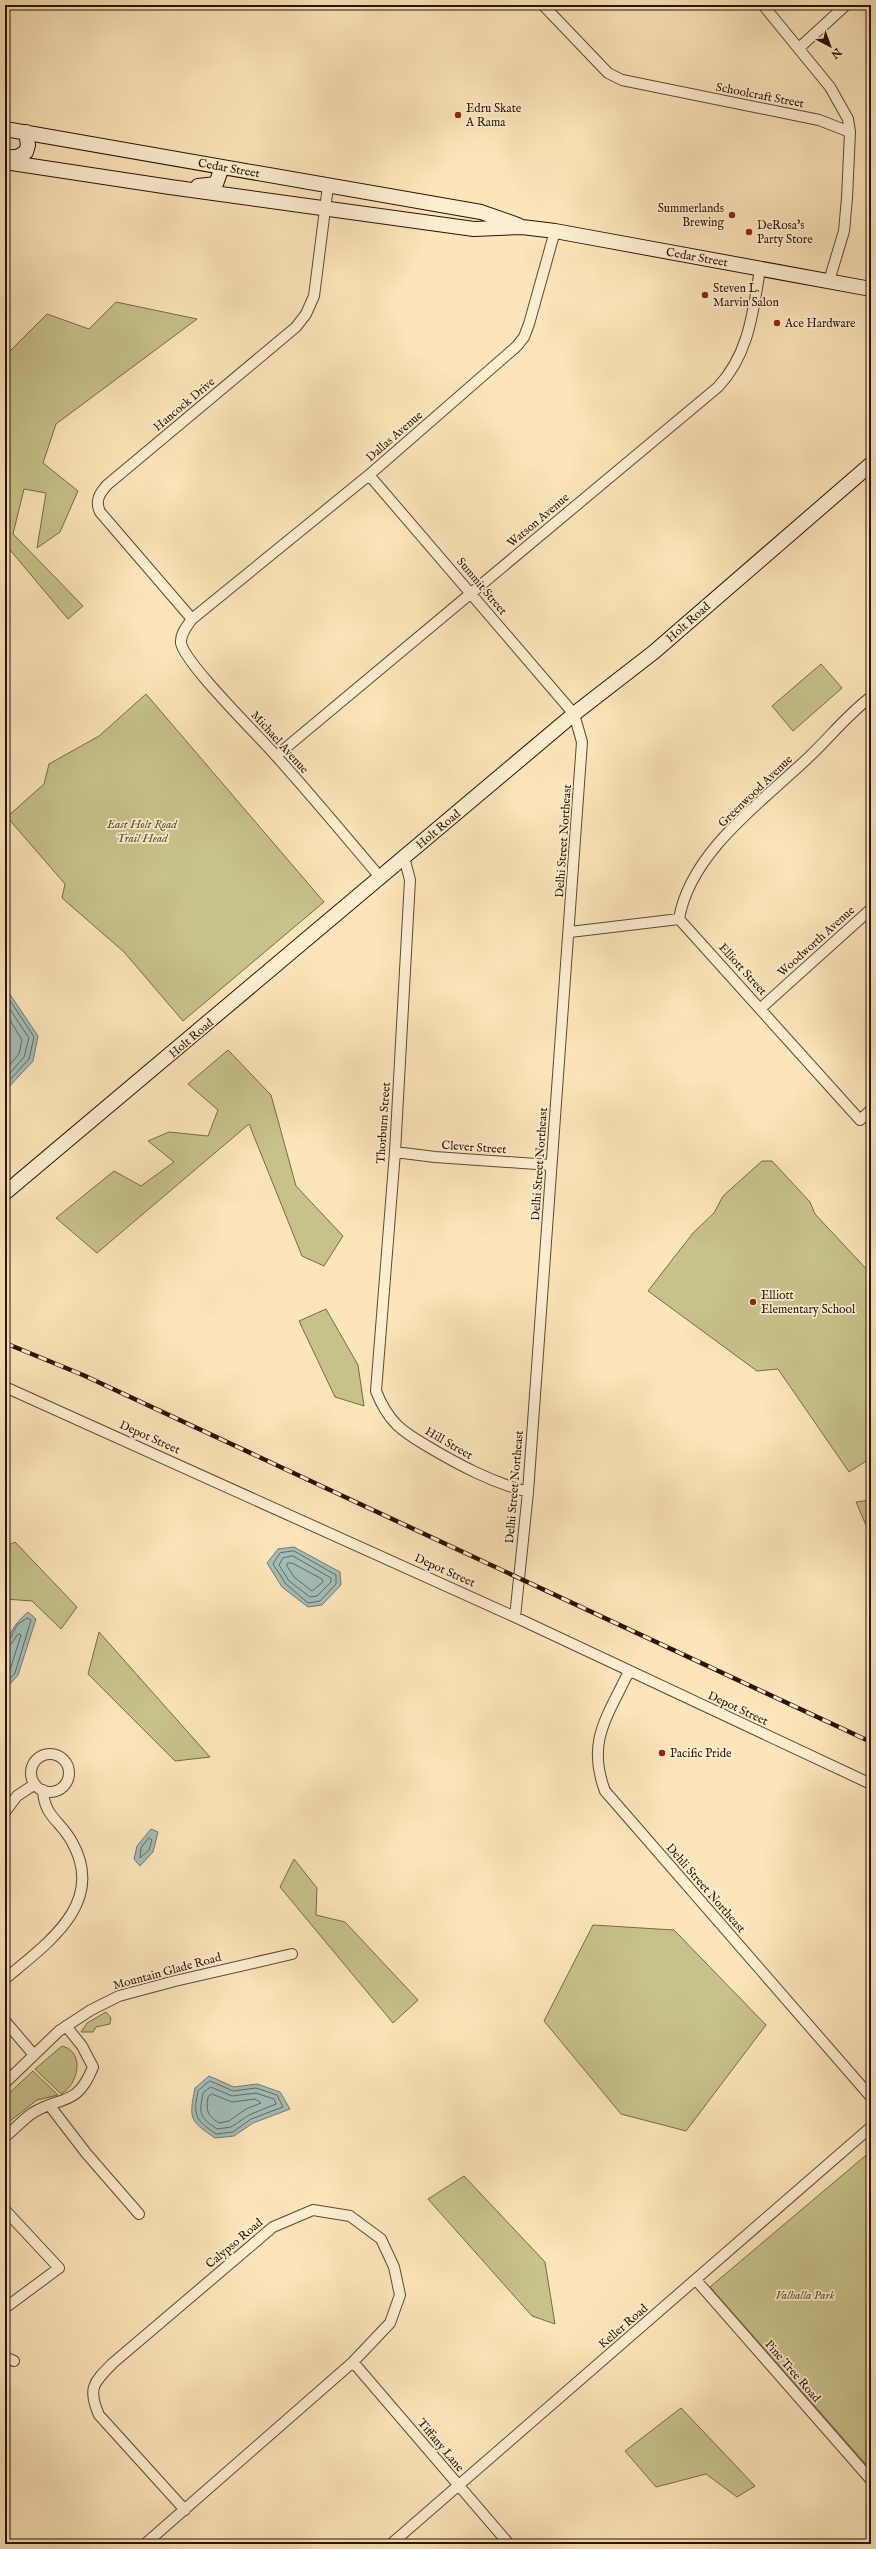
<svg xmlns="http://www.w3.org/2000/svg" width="876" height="2549" viewBox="0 0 876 2549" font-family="'IM FELL English',serif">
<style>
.green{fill:#c7c28a;stroke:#786a46}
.water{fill:#a2bdb8;stroke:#72796f}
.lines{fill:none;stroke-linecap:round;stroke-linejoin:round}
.shore{stroke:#66685c;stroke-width:1}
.minor-casing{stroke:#5e482f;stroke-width:12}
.secondary-casing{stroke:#291301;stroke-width:16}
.minor{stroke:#fdeed2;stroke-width:10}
.secondary{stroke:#fdeed2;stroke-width:14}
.rail-casing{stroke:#291301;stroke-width:4.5}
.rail{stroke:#fdeed2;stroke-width:3;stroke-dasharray:9;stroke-linecap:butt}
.poi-dot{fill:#8f2418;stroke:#fdeed2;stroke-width:1.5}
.labels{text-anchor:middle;stroke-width:3.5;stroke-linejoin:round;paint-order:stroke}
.street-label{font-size:12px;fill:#291301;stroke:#fdeed2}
.poi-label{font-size:12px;fill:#291301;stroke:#fdeed2;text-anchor:start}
.park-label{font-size:12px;font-style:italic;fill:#605031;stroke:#fdeed2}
</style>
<rect width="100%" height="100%" fill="#fce5ba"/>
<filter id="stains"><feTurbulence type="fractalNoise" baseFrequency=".005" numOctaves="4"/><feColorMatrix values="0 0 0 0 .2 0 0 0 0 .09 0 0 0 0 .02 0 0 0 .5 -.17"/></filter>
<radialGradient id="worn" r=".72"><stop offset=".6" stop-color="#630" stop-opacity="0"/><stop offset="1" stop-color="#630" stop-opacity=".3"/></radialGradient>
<path class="green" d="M116 302 197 319 56 424 43 463 78 491 60 532 37 548 46 493 24 489 13 534 83 606 68 619 5 544V356L47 314 89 329Z
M821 664 842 688 793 731 772 706Z
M146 694 324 902 183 1021 124 952 62 898 65 884 7 817 44 784 49 764 99 736Z
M228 1050 271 1095 296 1186 343 1236 324 1266 302 1256 249 1124 97 1253 56 1218 114 1171 141 1186 174 1162 148 1141 169 1132 208 1136 218 1110 188 1084Z
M762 1161H772L810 1202 815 1214 871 1274V1458L849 1472 778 1369 757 1371 648 1291 693 1233 714 1213 723 1196Z
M326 1309 358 1365 364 1406 335 1397 299 1321Z
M871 1500V1537L856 1502Z
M15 1542 77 1607 61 1629 32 1601 5 1599V1547Z
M99 1632 210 1757 175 1761 88 1674Z
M294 1859 317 1888 316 1915 345 1922 418 2000 393 2023 280 1887Z
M593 1925 674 1930 766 2025 686 2131 621 2114 544 2021Z
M106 2012 111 2018 110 2024 96 2027 93 2032H81L87 2023Z
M62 2046C86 2052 78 2085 61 2094L35 2069Z
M33 2071 58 2095 37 2100 5 2125V2097Z
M871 2151V2470L710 2287Z
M464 2176 545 2262 555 2324 532 2316 428 2199Z
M681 2408 755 2486 737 2497 706 2474 656 2487 625 2451Z"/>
<path class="water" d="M5 987 38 1036 33 1061 5 1091Z
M294 1547 340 1572 341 1585 322 1605 308 1607 282 1587 267 1563 278 1549Z
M28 1612 36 1619 18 1675 5 1690C5 1654 0 1636 28 1612Z
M151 1829 158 1832 153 1852 140 1866 134 1859 137 1846Z
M209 2076 234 2087 257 2084 280 2092 290 2109 253 2123 234 2136 215 2138C189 2120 189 2119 195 2088Z"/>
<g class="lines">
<path class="shore" d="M5 993 34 1037 29 1059 5 1085
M5 1002 29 1038 24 1057 5 1079
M5 1012 22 1040 19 1054 5 1070
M294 1551 336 1575V1584L320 1601 308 1603 286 1584 273 1564 280 1553Z
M293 1556 331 1578V1582L317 1596 310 1597 289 1581 279 1565 283 1558Z
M288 1563H292L322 1579 323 1582 312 1591 294 1577 287 1566Z
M5 1640 10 1639 17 1625 27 1618 31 1620 15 1673 5 1684
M5 1646 11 1644 18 1634 21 1635 10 1670 5 1677
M149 1838 152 1840 149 1850 140 1858 141 1848Z
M210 2081 233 2091 256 2088 277 2095 283 2107 251 2119 233 2132 216 2134C195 2120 193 2115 198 2091Z
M211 2087 232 2096 256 2093 274 2099 276 2104 249 2115 231 2127 217 2129C199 2117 199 2114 203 2093Z
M212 2094 232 2102 255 2099 261 2103 246 2109 229 2121 219 2123C207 2115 206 2111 208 2097Z"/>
<g class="minor-casing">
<path id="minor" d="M543 5 608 73 622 80 819 120 850 132
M763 5 830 87 848 119 850 132 847 198 844 231 829 281
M799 48 846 5
M369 475 574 714 582 742 528 1492 515 1617
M192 619 100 512C95 501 99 494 107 485L296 327 306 314 314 296 328 186
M276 756 718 387C749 354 753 312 760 269
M404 857 410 880 395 1152 376 1391C381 1404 387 1415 397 1425 405 1433 417 1440 427 1446 459 1465 491 1482 528 1492
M380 877C346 837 312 796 277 757 260 737 185 664 181 643 180 634 187 626 192 619L369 475 517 346 524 337 529 324 555 231
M679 919C690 852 763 801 810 756 829 738 850 712 871 697
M570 932 679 919 860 1120 871 1110
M761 1008 871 909
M395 1152 435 1157 551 1165
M5 1387 515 1617 871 1784
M629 1671C608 1716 586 1741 605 1791L871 2097
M31 1773a19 19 0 1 1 38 0a19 19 0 1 1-38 0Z
M5 1812 17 1796 35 1784
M5 1979C46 1944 107 1904 72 1842 61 1821 44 1817 43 1790
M5 2021 34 2055
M5 2083 59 2031 91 2010 119 1996 175 1981 292 1954
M50 2106 86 2153 139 2214
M5 2137C13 2130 22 2121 31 2114 60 2095 77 2108 93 2067L82 2046 66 2026
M5 2210 59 2268 5 2308
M696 2280 871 2480
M5 2357 14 2361
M353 2362 509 2544
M145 2544 353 2362 390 2323 400 2295 394 2267 381 2239 350 2216 313 2210 273 2227 113 2363C94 2382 87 2388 99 2415L185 2510
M391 2544 871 2127"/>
</g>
<g class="secondary-casing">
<path id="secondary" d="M5 129 481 212 518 225
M5 157H17L26 152 28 145 26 132
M5 162 170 187 474 229 522 227 555 231 871 289
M198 186 216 184 222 167
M5 1193 574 714 654 652 871 464"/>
</g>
<use href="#minor" class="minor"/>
<use href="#secondary" class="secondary"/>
<g class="rail-casing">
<path id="rail" d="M5 1343 83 1375 871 1742"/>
</g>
<use href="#rail" class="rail"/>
</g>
<g class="poi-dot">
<circle cx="458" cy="115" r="4"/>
<circle cx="732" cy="215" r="4"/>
<circle cx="749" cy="232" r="4"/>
<circle cx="705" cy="295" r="4"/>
<circle cx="777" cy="323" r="4"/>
<circle cx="753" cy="1302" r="4"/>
<circle cx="662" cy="1753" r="4"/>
</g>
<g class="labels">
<g class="street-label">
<text transform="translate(760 95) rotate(11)" y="4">Schoolcraft Street</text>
<text transform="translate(229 168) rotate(10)" y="4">Cedar Street</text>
<text transform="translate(697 257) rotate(10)" y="4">Cedar Street</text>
<text transform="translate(184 404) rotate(-40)" y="4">Hancock Drive</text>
<text transform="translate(394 436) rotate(-41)" y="4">Dallas Avenue</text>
<text transform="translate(538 520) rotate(-40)" y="4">Watson Avenue</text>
<text transform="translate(482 586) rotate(50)" y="4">Summit Street</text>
<text transform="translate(688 622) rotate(-41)" y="4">Holt Road</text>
<text transform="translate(280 742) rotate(48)" y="4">Michael Avenue</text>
<text transform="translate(755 791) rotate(-44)" y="4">Greenwood Avenue</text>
<text transform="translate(438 829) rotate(-40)" y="4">Holt Road</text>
<text transform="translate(563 841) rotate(-86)" y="4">Delhi Street Northeast</text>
<text transform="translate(816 941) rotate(-42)" y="4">Woodworth Avenue</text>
<text transform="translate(743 969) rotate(48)" y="4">Elliott Street</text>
<text transform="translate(191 1038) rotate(-40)" y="4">Holt Road</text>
<text transform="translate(383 1123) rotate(-86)" y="4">Thorburn Street</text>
<text transform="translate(474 1147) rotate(4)" y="4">Clever Street</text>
<text transform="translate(539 1164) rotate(-86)" y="4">Delhi Street Northeast</text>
<text transform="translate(150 1437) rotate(24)" y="4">Depot Street</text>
<text transform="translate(449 1443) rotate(30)" y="4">Hill Street</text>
<text transform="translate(514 1487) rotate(-85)" y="4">Delhi Street Northeast</text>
<text transform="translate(445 1570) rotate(24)" y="4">Depot Street</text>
<text transform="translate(738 1708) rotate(25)" y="4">Depot Street</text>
<text transform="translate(706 1888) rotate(49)" y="4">Dehli Street Northeast</text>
<text transform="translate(167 1971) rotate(-15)" y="4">Mountain Glade Road</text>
<text transform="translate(234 2243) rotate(-40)" y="4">Calypso Road</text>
<text transform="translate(623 2326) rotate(-41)" y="4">Keller Road</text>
<text transform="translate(793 2371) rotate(49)" y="4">Pine Tree Road</text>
<text transform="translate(441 2445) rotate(50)" y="4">Tiffany Lane</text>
</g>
<g class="poi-label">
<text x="466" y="112">Edru Skate<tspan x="466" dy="14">A Rama</tspan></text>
<text x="724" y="212" text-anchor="end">Summerlands<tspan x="724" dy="14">Brewing</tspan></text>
<text x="757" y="229">DeRosa's<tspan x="757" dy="14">Party Store</tspan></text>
<text x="713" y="292">Steven L.<tspan x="713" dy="14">Marvin Salon</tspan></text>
<text x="785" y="327">Ace Hardware</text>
<text x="761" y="1299">Elliott<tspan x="761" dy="14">Elementary School</tspan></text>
<text x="670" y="1757">Pacific Pride</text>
</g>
<g class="park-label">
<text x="142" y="828">East Holt Road<tspan x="142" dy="14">Trail Head</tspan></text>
<text x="805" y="2299">Valhalla Park</text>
</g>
</g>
<rect width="876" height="2549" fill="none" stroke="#fce5ba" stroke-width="20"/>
<rect x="6" y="6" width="864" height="2537" fill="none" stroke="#291301" stroke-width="2"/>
<rect x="10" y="10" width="856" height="2529" fill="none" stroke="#291301"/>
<g transform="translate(830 46) rotate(139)" stroke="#fdeed2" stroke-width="3" paint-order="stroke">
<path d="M0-3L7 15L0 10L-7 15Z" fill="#291301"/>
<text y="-6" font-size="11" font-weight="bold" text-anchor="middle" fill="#291301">N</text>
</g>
<rect width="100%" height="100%" filter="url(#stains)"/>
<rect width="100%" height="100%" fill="url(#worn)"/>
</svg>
